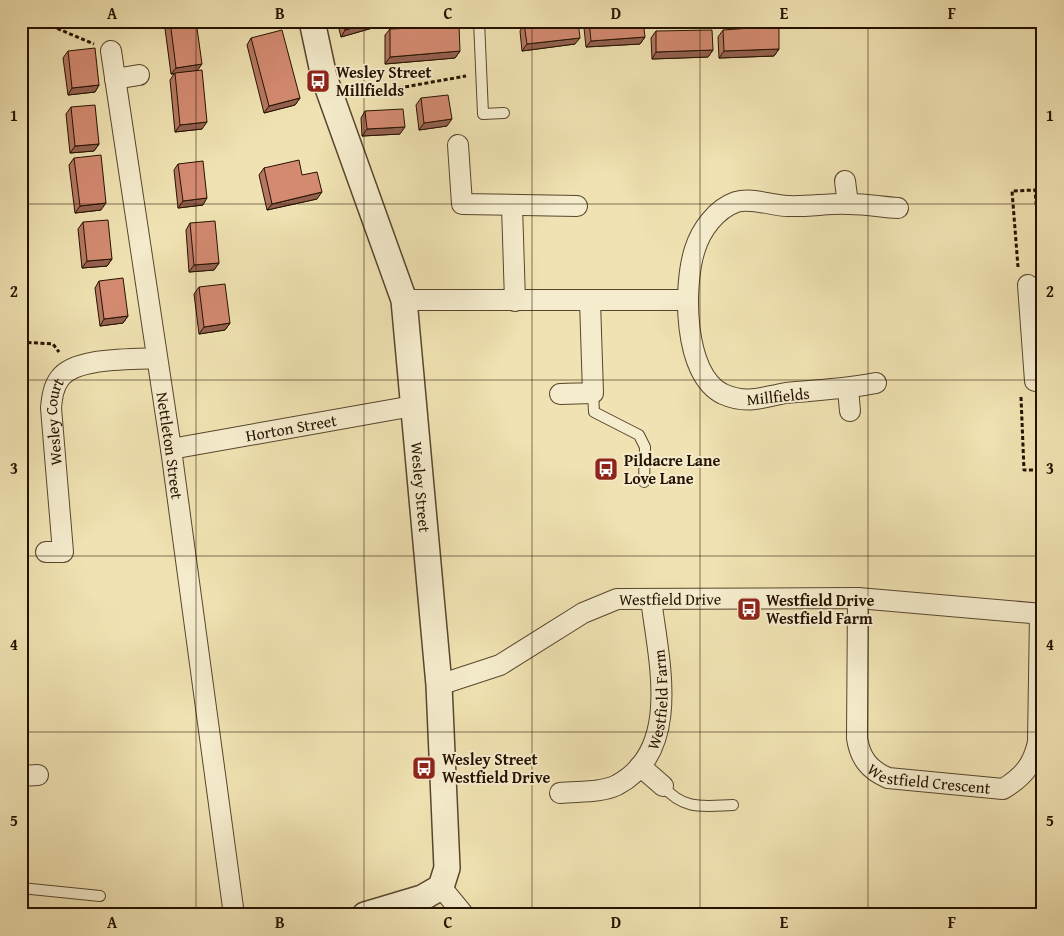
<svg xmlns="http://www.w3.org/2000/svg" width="1064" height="936" viewBox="0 0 1064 936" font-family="'Gentium Book Plus',serif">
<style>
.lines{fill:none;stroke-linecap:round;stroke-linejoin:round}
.service-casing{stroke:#58462c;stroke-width:12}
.minor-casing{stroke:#58462c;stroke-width:22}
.tertiary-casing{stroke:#58462c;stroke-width:28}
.path{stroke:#251200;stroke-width:3;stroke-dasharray:4 2.5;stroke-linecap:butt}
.service{stroke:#f5eccd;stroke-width:10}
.minor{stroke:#f5eccd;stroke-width:20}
.tertiary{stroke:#f5eccd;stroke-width:25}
.wall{fill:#b57761;stroke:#251200}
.shaded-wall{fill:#94614f;stroke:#251200}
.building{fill:#d38a71;stroke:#251200}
.grid{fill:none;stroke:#251200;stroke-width:1;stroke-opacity:0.55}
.labels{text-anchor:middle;stroke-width:4;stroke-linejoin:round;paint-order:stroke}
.poi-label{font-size:16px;font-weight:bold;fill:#251200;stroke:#f5eccd;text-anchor:start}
.street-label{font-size:16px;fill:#251200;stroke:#f5eccd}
.neatline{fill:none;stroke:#251200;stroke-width:2}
.grid-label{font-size:16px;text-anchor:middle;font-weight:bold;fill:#251200}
</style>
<rect width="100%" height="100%" fill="#f0e2b2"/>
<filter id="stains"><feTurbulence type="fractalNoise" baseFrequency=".004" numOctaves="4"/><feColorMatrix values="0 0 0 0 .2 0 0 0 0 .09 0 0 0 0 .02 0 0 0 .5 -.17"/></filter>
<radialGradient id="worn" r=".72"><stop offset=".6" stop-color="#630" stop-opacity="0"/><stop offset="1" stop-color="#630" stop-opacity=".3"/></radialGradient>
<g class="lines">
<g class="service-casing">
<path id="service" d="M479 21 483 114 504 113
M593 393 594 412 639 435 645 447 644 482
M663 786C684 811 704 806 733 805
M21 888 100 896"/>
</g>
<g class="minor-casing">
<g id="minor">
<path id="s1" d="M111 51 171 449 234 915"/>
<path d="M115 79 139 75"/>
<path d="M458 145 462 204 577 206"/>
<path d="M845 181 848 204"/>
<path d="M512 206 515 301"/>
<path d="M1028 285 1035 381"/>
<path d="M404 300H687"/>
<path d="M876 383C846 389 816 390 786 393 762 397 748 405 723 394 683 375 683 285 695 249 701 230 716 209 736 202 752 197 772 206 788 206 809 207 829 203 849 204 866 204 882 207 898 208"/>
<path d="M848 389 850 411"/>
<path d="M560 394 593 393 590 301"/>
<path id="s2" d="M171 449 413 406"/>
<path id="s3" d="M46 552H63L51 408C52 398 53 387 60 378 76 357 131 360 156 358"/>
<path id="s4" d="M858 598 857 738C860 758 869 770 888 778L1003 789C1023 777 1033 765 1038 742L1040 614"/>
<path id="s5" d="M439 685 500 665 583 613 617 599 858 598 1043 614"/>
<path d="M640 766 663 786"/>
<path d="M21 776 38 775"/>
<path id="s6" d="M560 793C578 791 601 793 617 785 683 750 658 658 651 599"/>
<path d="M441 887 464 915"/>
</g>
</g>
<g class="tertiary-casing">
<g id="tertiary">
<path id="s7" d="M312 21 324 77 404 300 439 685 447 868 441 887 422 898 365 915"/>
</g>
</g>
<path class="path" d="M50 21 49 25 94 44
M354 96 466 76
M1018 267 1012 191 1035 190 1042 269
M21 342 53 344 59 352
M1021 397 1024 470H1043"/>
<use href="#service" class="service"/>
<use href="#minor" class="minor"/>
<use href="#tertiary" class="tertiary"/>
</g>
<path class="wall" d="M164 21H196L197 71 202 129 175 132 170 80 174 74H171Z
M337 21H379L376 27 341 37Z
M589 21 645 37 640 44 586 47 584 28Z
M524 24 575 44 522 51 520 31Z
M390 29 460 51 455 58 385 64V35Z
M723 30 779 49 774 56 719 58 718 37Z
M656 31 713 50 708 57 652 59 651 38Z
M251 38 300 98 295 105 264 113 247 45Z
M68 51 99 85 95 92 68 95 63 58Z
M421 98 447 126 419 130 416 105Z
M71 107 99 144 94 151 70 153 66 114Z
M365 111 400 134 362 136 361 118Z
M74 158 101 210 75 213 69 165Z
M178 164 203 205 178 208 174 170Z
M264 168 302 175 317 199 267 210 259 175Z
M83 222 112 259 107 266 82 268 78 229Z
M190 223 219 263 214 270 189 272 186 230Z
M99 281 128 316 123 323 100 326 95 288Z
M199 287 230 323 225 330 199 334 194 294Z"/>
<path class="shaded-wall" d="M87 21H96L86 23Z
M376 21H379L376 27 341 37 345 30Z
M645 37 640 44 586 47 591 41Z
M580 38 575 44 522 51 527 44Z
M779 49 774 56 719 58 724 51Z
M713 50 708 57 652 59 656 52Z
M460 51 455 58 385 64 390 57Z
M202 64 197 71 171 74 176 68Z
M99 85 95 92 68 95 72 88Z
M300 98 295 105 264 113 269 106Z
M452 119 447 126 419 130 424 123Z
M207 122 202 129 175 132 180 125Z
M405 127 400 134 362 136 367 129Z
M99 144 94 151 70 153 75 146Z
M322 192 317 199 267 210 272 204Z
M207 198 203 205 178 208 183 201Z
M106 203 101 210 75 213 80 206Z
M112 259 107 266 82 268 87 261Z
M219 263 214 270 189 272 194 265Z
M128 316 123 323 100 326 104 319Z
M230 323 225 330 199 334 204 327Z"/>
<path class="building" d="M170 21H196L202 64 176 68Z
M343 21H376L345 30Z
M547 21H578L580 38 527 44 524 24Z
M589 21H643L645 37 591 41Z
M459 26 460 51 390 57V29Z
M779 26V49L724 51 723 30Z
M282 30 300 98 269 106 251 38Z
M712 30 713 50 656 52V31Z
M95 48 99 85 72 88 68 51Z
M202 70 207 122 180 125 175 73Z
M448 95 452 119 424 123 421 98Z
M95 105 99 144 75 146 71 107Z
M403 109 405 127 367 129 365 111Z
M101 155 106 203 80 206 74 158Z
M299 160 302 175 317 172 322 192 272 204 264 168Z
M203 161 207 198 183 201 178 164Z
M108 220 112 259 87 261 83 222Z
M215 221 219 263 194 265 190 223Z
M123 278 128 316 104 319 99 281Z
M225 284 230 323 204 327 199 287Z"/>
<path class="grid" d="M196 21V915M364 21V915M532 21V915M700 21V915M868 21V915M21 204H1043M21 380H1043M21 556H1043M21 732H1043"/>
<defs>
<g id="bus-square" transform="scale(1.25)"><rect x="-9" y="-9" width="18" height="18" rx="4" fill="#8f2418" stroke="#f5eccd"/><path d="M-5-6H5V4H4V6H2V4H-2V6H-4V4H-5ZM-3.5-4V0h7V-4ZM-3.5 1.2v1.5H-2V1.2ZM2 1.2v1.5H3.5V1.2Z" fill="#fff"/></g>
</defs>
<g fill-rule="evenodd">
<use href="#bus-square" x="318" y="81"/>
<use href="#bus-square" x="606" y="469"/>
<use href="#bus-square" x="749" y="609"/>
<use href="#bus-square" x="424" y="768"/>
</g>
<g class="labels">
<g class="poi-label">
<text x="336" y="78">Wesley Street<tspan x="336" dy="18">Millfields</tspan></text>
<text x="624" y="466">Pildacre Lane<tspan x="624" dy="18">Love Lane</tspan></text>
<text x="766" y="606">Westfield Drive<tspan x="766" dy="18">Westfield Farm</tspan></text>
<text x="442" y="765">Wesley Street<tspan x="442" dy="18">Westfield Drive</tspan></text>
</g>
<g class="street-label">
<text transform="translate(778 396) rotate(-6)" y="6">Millfields</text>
<text dy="6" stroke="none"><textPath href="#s3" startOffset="148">Wesley Court</textPath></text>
<text dy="6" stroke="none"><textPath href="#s2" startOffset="122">Horton Street</textPath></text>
<text dy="6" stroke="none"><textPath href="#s1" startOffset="399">Nettleton Street</textPath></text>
<text dy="6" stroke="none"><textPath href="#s7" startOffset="482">Wesley Street</textPath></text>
<text dy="6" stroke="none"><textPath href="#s5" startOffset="252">Westfield Drive</textPath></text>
<text dy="6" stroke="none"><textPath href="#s6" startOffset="159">Westfield Farm</textPath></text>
<text dy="6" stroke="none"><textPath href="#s4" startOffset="234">Westfield Crescent</textPath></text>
</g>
</g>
<rect width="1064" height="936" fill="none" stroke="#f0e2b2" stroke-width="55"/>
<rect x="28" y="28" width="1008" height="880" class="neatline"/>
<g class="grid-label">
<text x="112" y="19">A</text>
<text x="280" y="19">B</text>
<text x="448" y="19">C</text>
<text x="616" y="19">D</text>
<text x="784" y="19">E</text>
<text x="952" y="19">F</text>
<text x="14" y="121">1</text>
<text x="1050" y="121">1</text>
<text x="14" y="297">2</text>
<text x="1050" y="297">2</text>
<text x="14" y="474">3</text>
<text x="1050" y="474">3</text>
<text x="14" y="650">4</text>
<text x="1050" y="650">4</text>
<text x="14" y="826">5</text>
<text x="1050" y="826">5</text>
<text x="112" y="928">A</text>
<text x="280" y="928">B</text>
<text x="448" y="928">C</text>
<text x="616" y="928">D</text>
<text x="784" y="928">E</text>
<text x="952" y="928">F</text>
</g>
<rect width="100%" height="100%" filter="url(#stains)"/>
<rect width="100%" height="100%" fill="url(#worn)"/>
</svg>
